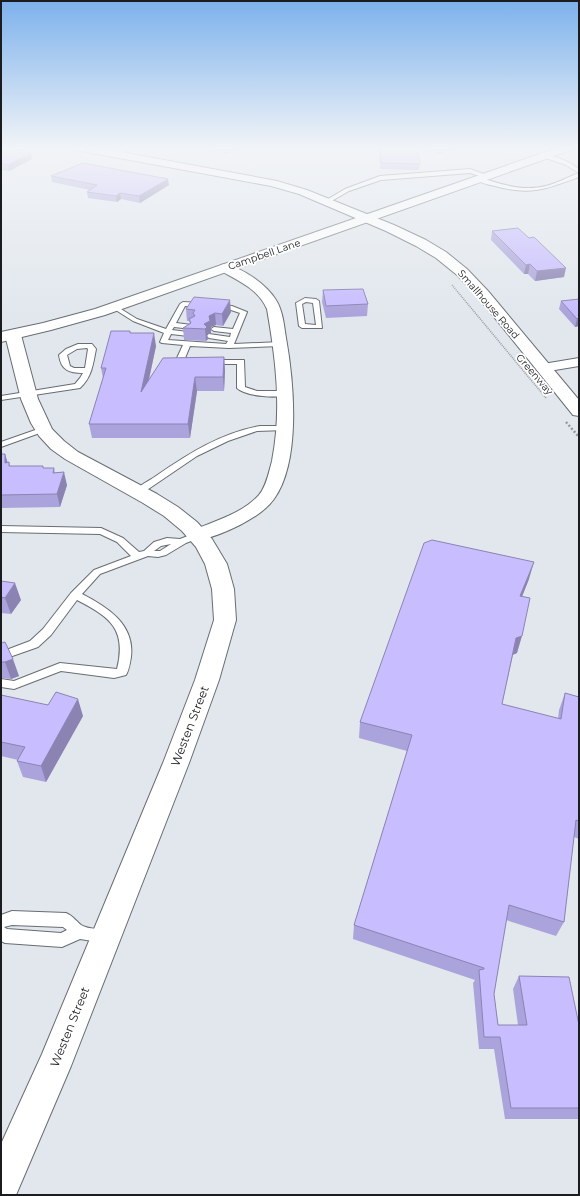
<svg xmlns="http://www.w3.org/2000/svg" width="580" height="1196" viewBox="0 0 580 1196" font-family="Montserrat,sans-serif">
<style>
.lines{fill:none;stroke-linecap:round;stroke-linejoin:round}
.lane-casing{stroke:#676d72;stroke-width:2}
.street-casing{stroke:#676d72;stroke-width:2}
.secondary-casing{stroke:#676d72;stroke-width:2}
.primary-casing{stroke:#676d72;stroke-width:2}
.path-far1{stroke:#94999e;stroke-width:1.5;stroke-dasharray:1 1;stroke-linecap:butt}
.path{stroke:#94999e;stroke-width:2.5;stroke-dasharray:2 2;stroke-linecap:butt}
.lane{fill:#fff;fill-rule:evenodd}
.street{fill:#fff;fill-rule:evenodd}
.secondary{fill:#fff;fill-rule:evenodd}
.primary{fill:#fff;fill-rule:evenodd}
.wall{fill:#aba3db}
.shaded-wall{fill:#8b84b2}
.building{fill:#c7bdff;stroke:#8b84b2}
.labels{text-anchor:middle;stroke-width:3.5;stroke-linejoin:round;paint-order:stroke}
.far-street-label{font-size:10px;fill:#1a1c1f;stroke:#fff}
.street-label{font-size:12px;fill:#1a1c1f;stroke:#fff}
</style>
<rect width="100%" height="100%" fill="#e1e7ed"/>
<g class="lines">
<g class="lane-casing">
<path id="lane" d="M543 155C555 155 570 162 579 169V177C546 189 531 196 495 186 489 185 481 183 475 179L478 177C501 184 522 192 546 186 558 183 568 177 579 173L566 165 543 157Z
M470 169 489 176 486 178 470 173 381 180 349 191 328 203 323 202 345 189 380 176Z
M305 298 316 299 319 301 322 328H302L299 326 296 303ZM306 302 313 303 316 325 305 324 302 304Z
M183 302 202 303 205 305 202 307 185 306 176 323 192 325 195 327 192 329 174 327 172 330 188 332 191 334 188 336 171 334 168 340 226 344 228 341 209 338 206 336 209 334 230 337 231 333 214 331 211 329 214 327 233 329 240 313 231 310 215 308V306L217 305 232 306 247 312 234 344 280 342 284 344 280 346 229 348 190 346 185 358 195 362C192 366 185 364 180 363L177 358 183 345 162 343 160 342 164 333 133 321 111 307 116 306 137 319 166 329 180 304Z
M78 344H92L96 349C93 364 92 377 80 388L1 400V396L75 384 80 378 83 373C69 373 61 370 59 355L66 349ZM87 348 88 349 85 368H74L70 366 67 355 77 349Z
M208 360H244L245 387 257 391H285L289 393C280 400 245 396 237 388V364H208Z
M260 426H285L289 428 285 430 257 431 228 441 197 456 141 494H135L134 492C139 485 149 481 156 476 188 454 221 433 260 426Z
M41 428H47L48 430 1 447V442Z
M1 526 101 528 123 538 139 552 144 551 154 542 167 538 180 539 198 532 203 535 201 537 186 543 166 555 158 557 148 556 100 574 82 594C107 607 135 624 131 657 130 663 129 670 126 675L114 678 61 671 14 689 1 687V679L14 681 60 663 117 669C127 629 110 617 77 600L51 635 38 647 1 660V652L30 641 43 629 71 593 94 570 131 556 117 542 100 534 1 532ZM171 544 160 551H154L161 546Z
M12 911 66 913C73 916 76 921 81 925 89 930 101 928 110 931L112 936 110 941 105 943 80 939 62 947 5 943 1 941V915ZM12 925 63 927 67 930 61 933 7 929 4 927Z"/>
</g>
<g class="street-casing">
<path id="street" d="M119 147H131L116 156H110L108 154Z
M225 264C244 269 266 284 276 300 283 311 284 326 286 338 294 383 301 461 274 499 260 519 221 535 198 541L191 539 189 535 191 531C214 521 242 514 259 495 266 487 269 472 272 461 282 410 276 360 267 309 258 289 239 281 221 271L219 268 221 265Z
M579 358V366L543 372 538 371 536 368 538 365 543 364Z"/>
</g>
<g class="secondary-casing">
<path id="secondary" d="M71 147H94L277 181 307 190 394 225 426 240 446 252 467 269 488 291 579 400V416L573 415 478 297 457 275 436 258 416 246 386 231 299 194 271 186 76 150Z
M13 330 18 332 21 335 38 399 52 429 64 441 78 452 157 494 178 507 197 522 212 539 227 564 234 589 236 620 219 680 189 763 71 1066 16 1195H1V1144L42 1054 163 763 195 680 214 620 212 589 205 564 196 547 182 531 164 516 143 503 65 459 51 449 39 436 31 423 21 399 5 335 8 332Z"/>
</g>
<g class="primary-casing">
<path id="primary" d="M560 147H575L574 149 105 315 51 330 1 342V332L43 323 95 309Z"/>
</g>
<path class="path-far1" d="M452 285 546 398"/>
<path class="path" d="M566 422 579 437"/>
<use href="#lane" class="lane"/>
<use href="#street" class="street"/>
<use href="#secondary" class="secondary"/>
<use href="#primary" class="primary"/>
</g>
<path class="wall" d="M190 147H240L227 154Z
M379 147H406L420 164 419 170 380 169Z
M421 147H465L438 154Z
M1 150 31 153 32 159 9 171 1 170Z
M51 176 169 185 140 203 121 199 117 202 88 198 87 192 90 190 52 182Z
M492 231 564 277 535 281 528 274H524L491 240Z
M323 290 368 304 367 316 326 318 322 302Z
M579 299V326L575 327 559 309 561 301Z
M186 309 231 312 223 326 216 325 211 327V333L207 334 208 339 206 341 184 340 183 328 190 324 189 321H187Z
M130 331V333L156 346 149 380 224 357 225 371 224 391H197L190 438H92L89 424 103 378 101 368Z
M1 454H5L7 462H9L10 466 44 468H54L55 473 67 485 60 507 1 508Z
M529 579 522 596 517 653 513 655 502 704 558 719 559 710 565 693 579 697V839L574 837 564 922 556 936 506 920 494 994 498 1025H518L513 989 519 976 579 1025V1119H505L494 1049H479L473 983 475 980 353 939 354 925 407 751 359 738 360 722Z
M1 581 21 600 11 614 1 613Z
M1 643 19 676 11 679 1 678Z
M1 695 83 716 46 782 23 777 17 761 18 760 1 756Z"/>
<path class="shaded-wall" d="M229 147H240L227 154V148Z
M439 147H465L438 154Z
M31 153 32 159 9 171 8 165Z
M168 179 169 185 140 203 139 196Z
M120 193 121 199 117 202 116 196Z
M530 264 528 274H524L526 265Z
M566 268 564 277 535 281 537 271Z
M230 300 231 312 223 326 222 314Z
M215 313 216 325 211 327V333L207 334 208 339 206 341 205 329 204 324 209 316Z
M579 318V326L575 327 577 319Z
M154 333 156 346 143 406 141 392Z
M224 357 225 371 224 391 223 377Z
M195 377 197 391 190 438 188 424Z
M5 454 9 467 5 463Z
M64 472 67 485 60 507 57 494Z
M534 562 529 579 516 612 520 596Z
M15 583 21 600 11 614 5 598Z
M522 636 517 653 512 655 516 638Z
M13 659 19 676 11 679 5 662Z
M78 699 83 716 46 782 41 766Z"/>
<path class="building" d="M380 147H406L408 148 410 147H417L420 164 381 163Z
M8 148 31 153 8 165 1 163V150Z
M83 163 168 179 139 196 120 193 116 196 87 192 97 185 51 176Z
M518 228 529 238 534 237 566 268 537 271 530 264 526 265 492 231Z
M363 289 368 304 326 306 323 290Z
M194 297 230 300 222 314 215 313 209 316 210 321 204 324 207 327 205 329 183 328 191 323 189 319 195 316 193 313 195 310 186 309Z
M579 299V318L577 319 561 301Z
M111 331H130V333H154L141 392 163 358 224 357 223 377H195L188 424H89L106 368H101Z
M1 454H5V463L9 462V466H43V468H54L53 473 64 472 57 494 1 495Z
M432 540 534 562 520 596 530 598 522 636 516 638 502 704 561 719 565 693 579 697V821L576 820 564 922 509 905 494 994 498 1025H527L519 976 569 977 579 1025V1108H511L500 1037H484L479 970 484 969V968L354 925 412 735 360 722 424 543Z
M1 581 15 583 5 598 1 597Z
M5 642 13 659 5 662H1V643Z
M56 692 78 699 41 766 17 761 25 747 1 742V695L48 705Z"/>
<linearGradient id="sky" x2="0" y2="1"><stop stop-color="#7cb1ec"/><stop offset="0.47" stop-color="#f2f4f7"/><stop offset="1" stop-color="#f2f4f7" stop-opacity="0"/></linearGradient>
<rect width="580" height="315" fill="url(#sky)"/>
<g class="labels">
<g class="far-street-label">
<text transform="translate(264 254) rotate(-19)" y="4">Campbell Lane</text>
<text transform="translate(489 304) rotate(49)" y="4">Smallhouse Road</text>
<text transform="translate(535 374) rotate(49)" y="4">Greenway</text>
</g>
<g class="street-label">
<text transform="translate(190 726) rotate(-69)" y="4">Westen Street</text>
<text transform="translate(70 1027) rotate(-68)" y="4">Westen Street</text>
</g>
</g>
<rect width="580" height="1196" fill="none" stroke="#1a1c1f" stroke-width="4"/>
</svg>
